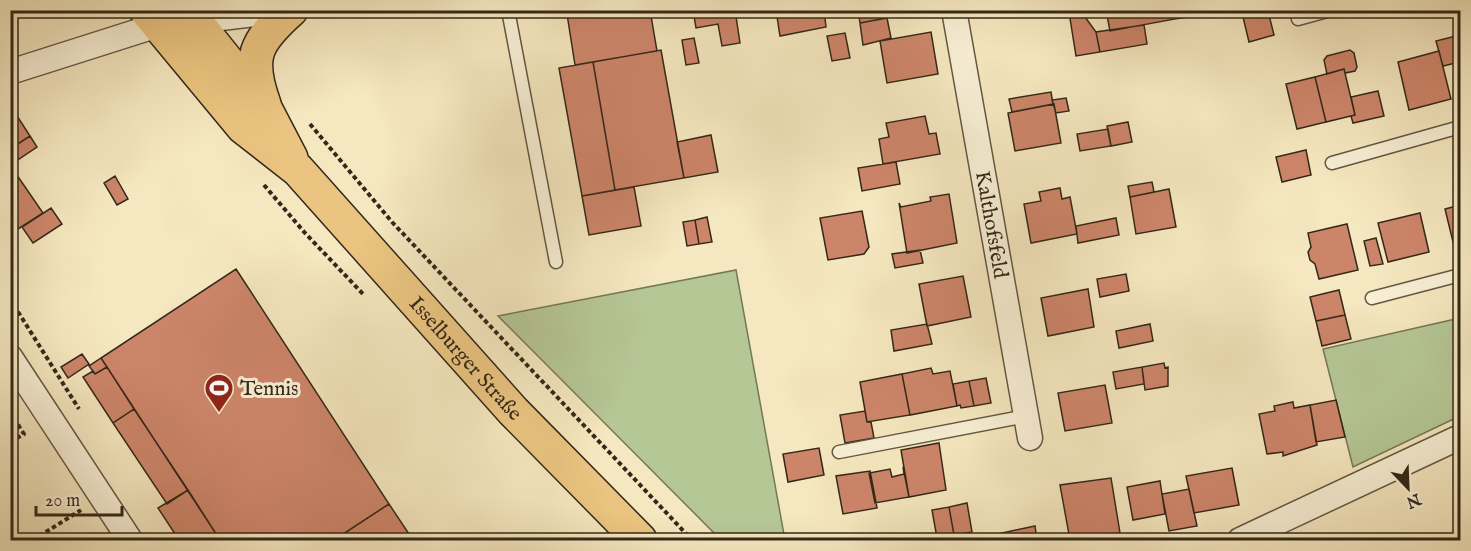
<svg xmlns="http://www.w3.org/2000/svg" width="1471" height="551" viewBox="0 0 1471 551" font-family="'IM FELL English',serif">
<style>
.green{fill:#b6c796;stroke:#747858;stroke-width:1.5}
.building{fill:#cd856a;stroke:#332819;stroke-width:1.5}
.lines{fill:none;stroke-linecap:round;stroke-linejoin:round}
.lane-casing{stroke:#645842;stroke-width:15}
.street-casing{stroke:#645842;stroke-width:27}
.primary-casing{stroke:#332819;stroke-width:36}
.path{stroke:#332819;stroke-width:4;stroke-dasharray:4.5 3;stroke-linecap:butt}
.lane{stroke:#f8efd5;stroke-width:12}
.street{stroke:#f8efd5;stroke-width:24}
.primary{stroke:#eac480;stroke-width:33}
.labels{text-anchor:middle;stroke-width:6;stroke-linejoin:round;paint-order:stroke}
.street-label{font-size:21px;fill:#332819;stroke:#f8efd5}
.poi-label{font-size:21px;fill:#332819;stroke:#f8efd5;text-anchor:start}
</style>
<rect width="100%" height="100%" fill="#f5e7bf"/>
<filter id="stains"><feTurbulence type="fractalNoise" baseFrequency=".00333" numOctaves="4"/><feColorMatrix values="0 0 0 0 .2 0 0 0 0 .09 0 0 0 0 .02 0 0 0 .5 -.17"/></filter>
<radialGradient id="worn" r=".72"><stop offset=".6" stop-color="#630" stop-opacity="0"/><stop offset="1" stop-color="#630" stop-opacity=".3"/></radialGradient>
<path class="green" d="M736 270 785 540H721L498 316Z
M1460 318V416L1353 467 1323 349Z"/>
<path class="building" d="M588 10H650L657 51 575 65 567 14Z
M693 10H735L740 43 722 46 718 24 696 28Z
M776 10H824L826 27 780 36Z
M858 10H880L881 19 860 23Z
M1040 10H1078L1041 17Z
M1080 10 1096 32 1100 52 1076 56 1069 12Z
M1106 10H1173L1175 19 1110 31Z
M1173 10H1193L1188 17 1175 19Z
M1268 11 1274 35 1249 42 1243 17Z
M887 18 891 38 863 45 860 23Z
M1144 25 1147 44 1100 52 1096 32Z
M931 32 938 74 887 83 880 41Z
M845 33 850 58 832 61 827 36Z
M1460 35V62L1443 66 1436 41Z
M694 38 699 63 686 65 682 40Z
M661 50 684 178 615 190 593 62Z
M1350 50 1354 53 1357 67 1355 71 1345 73 1344 69 1327 74 1324 60 1327 56Z
M1439 51 1451 99 1409 110 1398 62Z
M593 62 615 190 582 196 559 68Z
M1344 69 1355 115 1326 122 1315 77Z
M1315 77 1326 122 1297 129 1286 84Z
M1378 91 1384 116 1353 123 1351 116 1355 115 1351 97Z
M1051 92 1053 104 1012 112 1009 99Z
M1066 98 1069 111 1056 113 1052 100Z
M1054 104 1061 143 1015 151 1008 113Z
M10 105 30 136 10 149Z
M925 116 929 134 936 133 940 154 883 164 879 139 889 137 886 123Z
M1128 122 1132 142 1111 146 1107 126Z
M1108 129 1111 146 1080 151 1077 134Z
M711 135 718 172 684 178 677 142Z
M30 136 37 147 10 165V149Z
M1306 150 1311 175 1282 182 1276 157Z
M896 162 900 184 862 191 858 168Z
M10 165 43 213 15 231 10 224Z
M115 176 128 199 117 205 104 183Z
M1152 182 1154 192 1130 197 1128 186Z
M634 187 641 226 589 235 582 196Z
M1060 188 1062 199 1070 197 1077 234 1031 243 1024 204 1041 201 1039 192Z
M1169 189 1176 227 1136 234 1130 197Z
M949 194 957 243 907 253 899 203 901 207 931 201 930 197Z
M1460 205V245L1454 246 1445 209Z
M51 208 62 224 33 243 22 227Z
M862 211 869 247 864 254 828 260 820 218Z
M1420 213 1429 252 1388 262 1378 223Z
M707 217 712 242 699 244 695 220Z
M1116 218 1119 235 1078 243 1076 226Z
M695 220 699 244 687 246 683 222Z
M1347 224 1358 270 1319 279 1315 264 1310 260 1308 252 1311 247 1308 233Z
M1376 238 1383 264 1370 266 1364 241Z
M920 250 923 263 895 268 892 254Z
M236 269 389 504 334 540H220L101 358Z
M1126 274 1129 291 1100 297 1097 279Z
M963 276 971 317 927 326 919 284Z
M1088 289 1094 327 1048 336 1041 298Z
M1339 290 1345 315 1316 321 1310 297Z
M1345 315 1351 339 1322 346 1316 321Z
M927 324 932 344 894 351 891 330Z
M1150 324 1153 341 1119 348 1116 331Z
M82 354 89 364 68 378 61 367Z
M101 358 107 367 95 374 89 366Z
M1164 363 1165 368 1168 367V386L1145 390 1142 367Z
M107 367 134 409 113 423 83 377 93 371 95 374Z
M1142 367 1144 384 1116 389 1113 372Z
M931 368 933 374 950 371 957 406 910 415 902 374Z
M902 374 910 415 867 422 860 382Z
M986 378 991 403 974 406 969 381Z
M969 381 974 406 961 408 960 405 957 406 953 384Z
M1105 385 1112 423 1065 431 1058 393Z
M1336 400 1345 437 1316 442 1310 405Z
M1293 402 1294 408 1310 405 1317 445 1283 456V452L1267 454 1259 414 1275 411 1274 406Z
M134 409 188 490 167 504 113 423Z
M865 411 867 422H871L874 438 845 443 840 415Z
M939 443 946 490 909 497 901 450Z
M819 448 824 475 788 482 783 454Z
M903 467 909 497 875 503 869 473 890 469 892 477 904 474Z
M1232 468 1239 505 1194 513 1186 476Z
M870 471 877 508 843 514 836 476Z
M1111 478 1120 533 1070 540 1060 485Z
M1160 481 1165 514 1133 520 1127 487Z
M1189 489 1197 526 1169 531 1162 494Z
M188 490 220 540H179L158 508Z
M967 503 972 532 954 535 949 507Z
M389 504 413 540H334Z
M949 507 954 535 937 538 932 510Z
M1035 526 1037 540H998L997 534Z"/>
<g class="lines">
<g class="lane-casing">
<path id="lane" d="M508 10 556 262
M1298 19 1331 10
M1332 163 1460 127
M1372 298 1460 275
M839 452 1026 416"/>
</g>
<g class="street-casing">
<g id="street">
<path id="s1" d="M954 10 1030 438"/>
<path d="M191 17 221 18 289 10"/>
<path d="M10 72 158 25"/>
<path d="M10 357 130 540"/>
<path d="M1240 540 1460 437"/>
</g>
</g>
<g class="primary-casing">
<g id="primary">
<path id="s2" d="M146 10 243 127 298 170 513 411 640 540"/>
<path d="M186 10 265 108 291 158"/>
<path d="M264 104C247 57 255 42 291 10"/>
</g>
</g>
<path class="path" d="M310 124 392 222 692 540
M264 185 305 233 364 295
M10 299 79 409
M10 412 24 434 10 442
M10 456 17 462
M33 540 81 510"/>
<use href="#lane" class="lane"/>
<use href="#street" class="street"/>
<use href="#primary" class="primary"/>
</g>
<defs>
<g id="stadium-pin" transform="scale(1.5)"><path d="M0 17L-7.5 6A9.5 9.5 0 1 1 7.5 6Z" fill="#8f2418" stroke="#f8efd5"/><path d="M0-5a6.5 5 0 1 0 0 10a6.5 5 0 1 0 0-10ZM-3.5-1.8h7v3.6h-7Z" fill="#fff"/></g>
</defs>
<g fill-rule="evenodd">
<use href="#stadium-pin" x="219" y="388"/>
</g>
<g class="labels">
<g class="street-label">
<text dy="7" stroke="none"><textPath href="#s1" startOffset="218">Kalthofsfeld</textPath></text>
<text dy="7" stroke="none"><textPath href="#s2" startOffset="474">Isselburger Straße</textPath></text>
</g>
<g class="poi-label">
<text x="240" y="395">Tennis</text>
</g>
</g>
<rect width="1471" height="551" fill="none" stroke="#f5e7bf" stroke-width="36"/>
<rect x="12" y="12" width="1447" height="527" fill="none" stroke="#332819" stroke-width="3"/>
<rect x="18" y="18" width="1435" height="515" fill="none" stroke="#332819" stroke-width="1.5"/>
<g transform="translate(1408 488) rotate(157)" stroke="#f8efd5" stroke-width="4.5" paint-order="stroke">
<path d="M0-4.5L10 22L0 15L-10 22Z" fill="#332819"/>
<text y="-9" font-size="16" font-weight="bold" text-anchor="middle" fill="#332819">N</text>
</g>
<path d="M36 506v9h86v-9" fill="none" stroke="#332819" stroke-width="3"/>
<text x="45" y="506" font-size="18" fill="#332819" stroke="#f8efd5" stroke-width="4.5" paint-order="stroke">20 m</text>
<rect width="100%" height="100%" filter="url(#stains)"/>
<rect width="100%" height="100%" fill="url(#worn)"/>
</svg>
